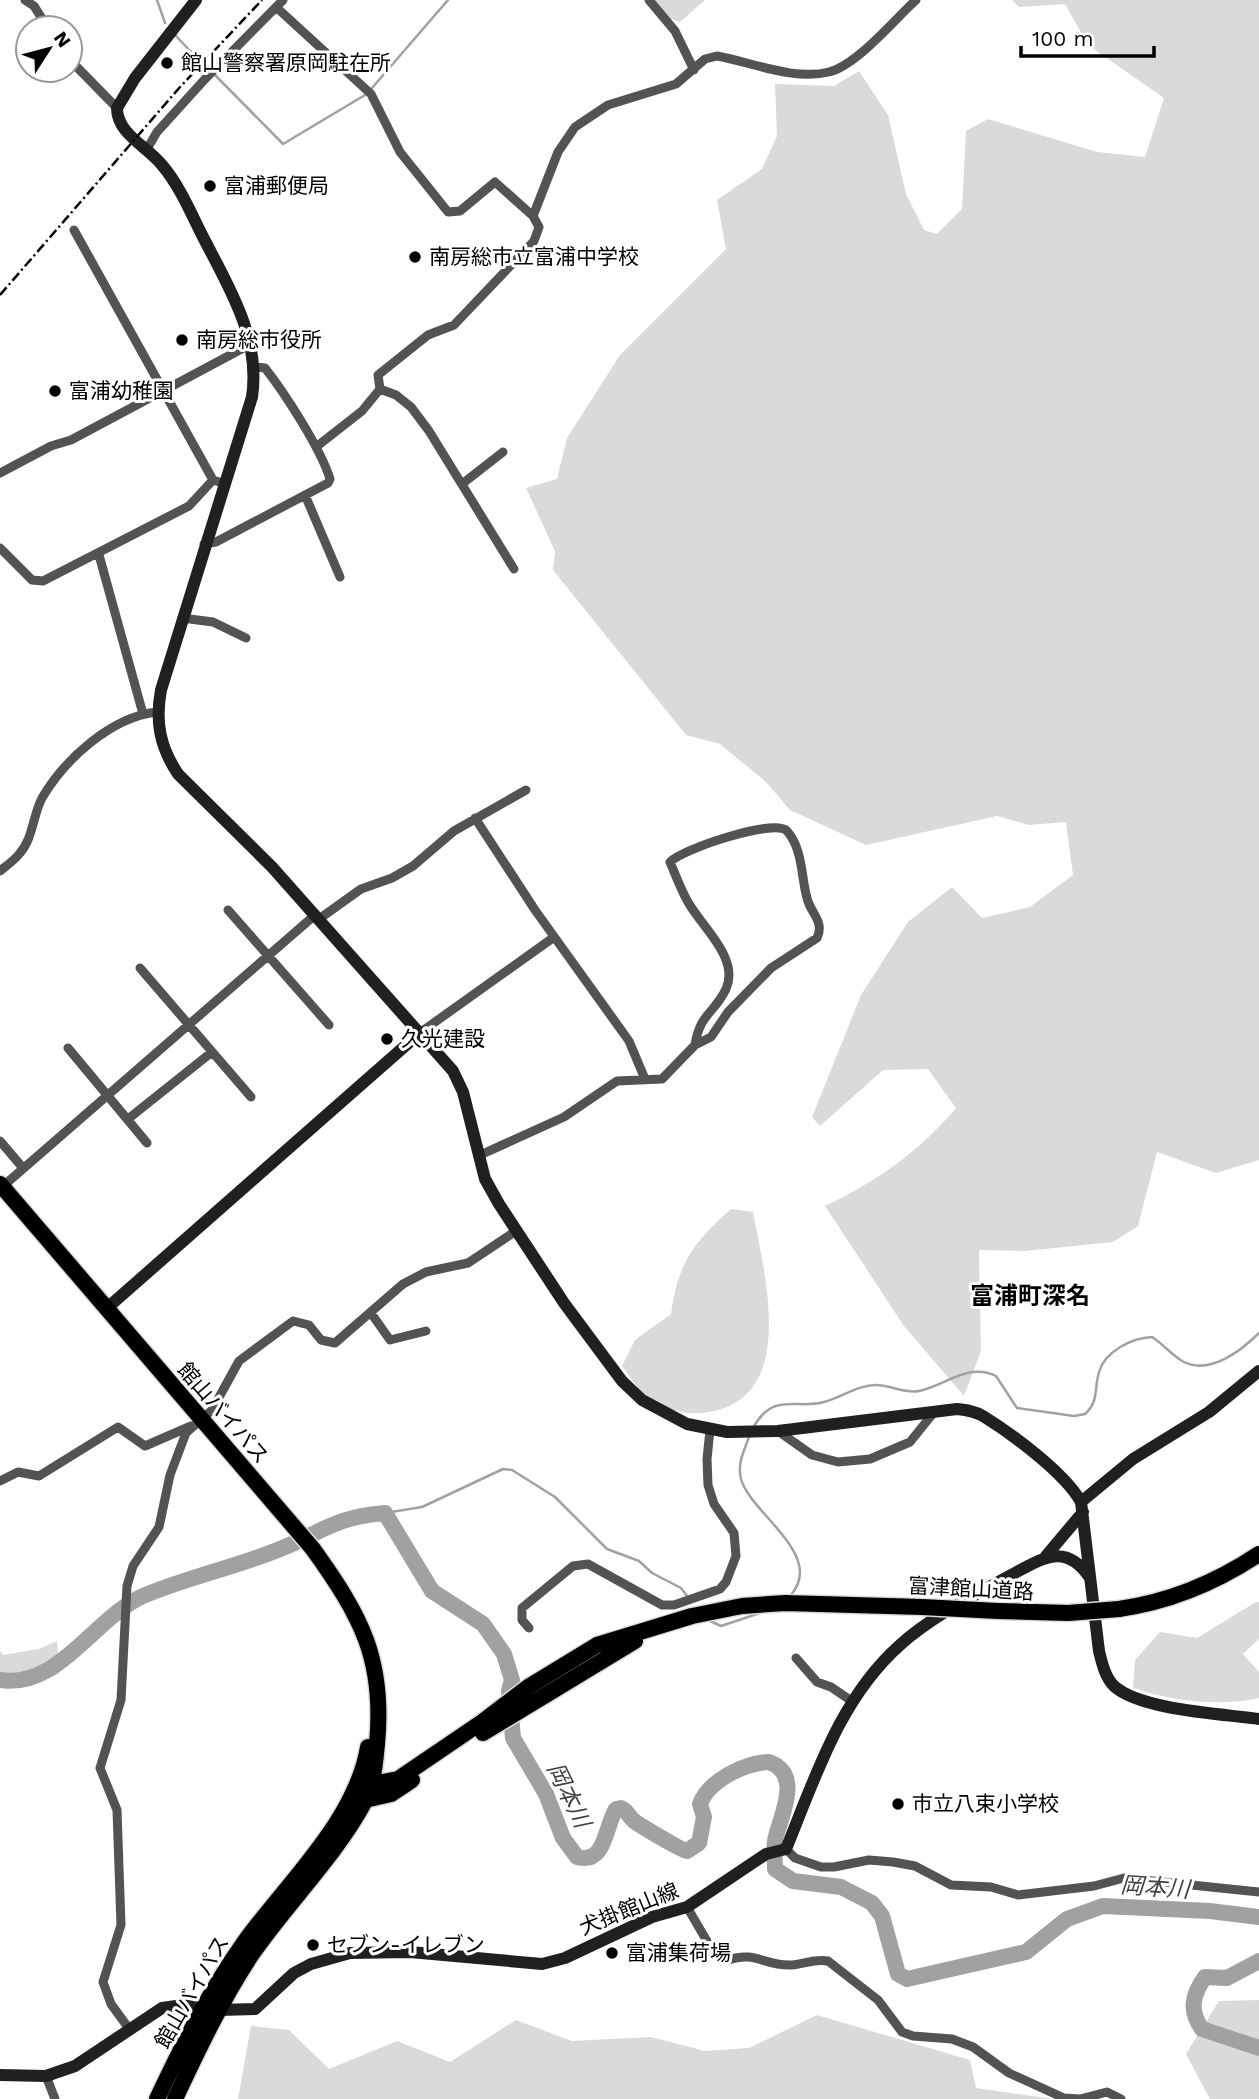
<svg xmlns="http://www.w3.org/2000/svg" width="1259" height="2099" viewBox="0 0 1259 2099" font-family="'Work Sans','Noto Sans JP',sans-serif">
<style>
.green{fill:#dadada}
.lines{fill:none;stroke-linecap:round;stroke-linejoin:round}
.stream{stroke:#a1a1a1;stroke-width:2.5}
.river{stroke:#a1a1a1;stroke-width:16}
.highway-casing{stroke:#dbdbdb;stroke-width:19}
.street{stroke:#535353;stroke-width:9}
.secondary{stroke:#202020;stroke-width:12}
.highway{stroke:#000;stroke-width:16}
.rail{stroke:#000;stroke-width:2.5;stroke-dasharray:10 3.5 2 3.5;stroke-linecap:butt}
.highway-bridge-casing{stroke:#dbdbdb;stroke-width:19;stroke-linecap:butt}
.highway-bridge{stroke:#000;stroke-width:16}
.poi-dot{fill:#000;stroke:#fff;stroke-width:2.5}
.labels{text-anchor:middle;stroke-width:6;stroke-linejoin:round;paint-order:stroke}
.poi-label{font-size:21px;fill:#000;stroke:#fff;text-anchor:start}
.street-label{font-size:21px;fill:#000;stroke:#fff}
.water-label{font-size:23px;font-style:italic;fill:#424242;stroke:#fff}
.quarter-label{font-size:24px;font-weight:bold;fill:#000;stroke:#fff}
</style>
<rect width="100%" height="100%" fill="#fff"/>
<path class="green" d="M650 0H705L680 22 657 14Z
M1012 0H1259V1160L1216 1173 1157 1152 1138 1226 1113 1242 1025 1251 979 1250 981 1351 964 1396 904 1326 825 1206C876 1182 920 1151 956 1108L928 1069 883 1070 820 1126 812 1117 861 995 908 922 952 887 982 918 1030 907 1073 875 1066 822 1029 825 997 816 866 845 790 810 766 782 720 744 686 735 553 570 555 551 526 488 557 479 567 438 620 355 726 249 717 200 762 169 777 136 775 84 834 86 859 71 888 115 906 194 924 230 937 234 962 209 966 131 988 119 1097 152 1145 157 1164 98 1088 45 1065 4 1019 7Z
M731 1209 753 1212C764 1272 799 1397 709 1412 690 1416 669 1409 651 1406L622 1366 635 1340 671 1314C678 1263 693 1243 731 1209Z
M1256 1602H1259V1639L1243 1654 1259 1672V1698C1220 1707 1171 1701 1133 1688L1135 1660 1160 1632 1197 1638Z
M57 1641 59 1674 0 1687V1651L3 1655 39 1649Z
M1259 2000V2099H1210L1186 2054 1219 2001Z
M817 2015 970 2060 976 2088 1054 2099H238L251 2026 289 2030 329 2069 397 2041 450 2062 516 2020 572 2041 651 2037 705 2051 749 2048Z"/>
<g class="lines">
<path class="stream" d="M157 0 165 23
M175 35 194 55
M215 75 283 144 365 95
M372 88 448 0
M753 1428C773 1391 796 1410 824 1402 842 1397 858 1385 876 1385 890 1385 905 1394 919 1391 945 1386 968 1362 996 1376L1017 1408 1074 1416 1085 1414C1099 1402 1094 1388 1099 1372 1105 1351 1132 1338 1152 1337 1163 1344 1172 1355 1182 1361 1209 1376 1241 1351 1259 1333
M749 1437C744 1451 737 1464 741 1479 750 1513 827 1556 790 1596
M385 1513 422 1507 503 1469 512 1470 555 1497 607 1549 639 1561 652 1573 681 1588 687 1596
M708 1620 721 1626 760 1613"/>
<path class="river" d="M0 1680C59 1689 94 1618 143 1596 185 1578 232 1568 275 1551 320 1534 333 1517 385 1513L432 1591 483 1624 504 1654 512 1680 509 1691 513 1738 546 1794 563 1838 577 1857C606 1865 605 1826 616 1809L621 1808C628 1811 628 1816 633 1820 637 1824 683 1851 687 1851L699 1843 704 1817 700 1804C709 1780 745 1763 769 1762 802 1774 782 1813 776 1836 773 1845 775 1859 775 1869L793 1881 841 1887 872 1903 882 1916 898 1974 907 1979 1026 1952 1067 1919 1103 1906 1210 1911 1259 1917
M1259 1961 1227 1978 1205 1977C1192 1995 1189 2011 1202 2029L1259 2048"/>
<g class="highway-casing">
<path id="highway" d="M0 1184 313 1549C361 1616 385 1659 377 1744 375 1763 374 1783 365 1801 335 1857 288 1902 252 1954 222 1999 198 2050 175 2099
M1119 1609C1169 1602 1217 1582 1259 1554
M998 1611 1068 1613
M483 1733 635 1641
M365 1800 356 1787 398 1779 482 1722 528 1687 597 1645 692 1616 742 1606 785 1603 922 1607
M365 1800 391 1794 412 1780
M157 2099C182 2046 209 1992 243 1944 285 1885 356 1821 368 1747"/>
</g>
<path class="street" d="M25 0 34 6 48 28
M649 0 675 31 694 70
M276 7 371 94 400 152 448 212 460 211 495 182 533 216 539 227 534 241 454 325 428 335 378 375 380 389 362 411 316 447
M70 60 117 108
M147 149 157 132 205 79 283 0
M533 216 558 152 575 127 608 105 676 84 705 59 717 56C751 62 794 81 829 72 857 65 894 20 916 0
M74 230 213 480 226 484
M380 389 396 395 411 407 429 431 514 569
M0 473 51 446 71 440 249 345
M462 484 503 452
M305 495 340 577
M204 544 216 542 328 483 330 479C321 449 284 392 265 368L255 367
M0 548 32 580 43 581 189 506 213 480
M99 555 143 714
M182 618 213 622 246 638
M475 818 535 910 629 1041 645 1079
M0 871C6 866 15 860 20 853 33 838 33 815 42 798 65 759 111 717 157 712
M228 910 329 1025
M319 919 361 889 392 878 413 866 454 831 526 790
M140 968 251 1097
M421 1032 550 940
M68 1048 147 1143
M128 1119 212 1052
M0 1141 23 1168
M478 1156 564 1117 617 1081 662 1079 695 1045 711 1037 728 1012 771 968 817 938C825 921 810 913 807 898 801 877 803 849 787 831 775 818 682 849 670 862 676 876 681 890 688 902 701 926 740 958 726 989 714 1014 700 1013 695 1045
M2 1187 315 915
M371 1313 390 1340 426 1331
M778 1431 812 1455 838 1462 870 1459 910 1442 935 1411
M0 1481 18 1472 39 1476 118 1427 145 1446 191 1426
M529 1628 522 1620V1608L573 1566 588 1564 662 1605H674L720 1589 726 1582 736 1556 734 1533 714 1504 708 1485 707 1459 710 1430
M796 1658 817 1682 831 1687 853 1702
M786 1849 795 1858 821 1867H834L869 1860 893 1862 915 1866 951 1885 991 1887 1018 1895 1094 1886 1124 1878 1259 1892
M687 1907 711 1948 728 1960C755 1951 763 1965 789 1965 803 1965 814 1958 828 1961L878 2000 902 2032 913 2036 952 2039 973 2047 1009 2073 1064 2098 1080 2099 1107 2092 1121 2099
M130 2030 111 2004 103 1982 121 1925 117 1810 100 1768 121 1700 127 1586 133 1566 159 1527 170 1475 186 1433 212 1410 239 1361 293 1321 309 1325 321 1340 335 1343 403 1284 426 1272 468 1263 516 1231
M46 2076 55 2099"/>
<path class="secondary" d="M196 0 135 78 117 108C117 134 147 146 162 165 179 185 190 211 202 235 228 286 261 337 252 397L161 690C155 722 160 747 178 774L272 867 453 1071 463 1092 485 1179 499 1204 564 1303 622 1381 642 1400 687 1424 727 1432 778 1431 957 1409C966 1410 975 1411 983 1416 1012 1434 1065 1473 1081 1502L1099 1651C1102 1663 1105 1677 1114 1686 1140 1710 1223 1714 1259 1719
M106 1309 421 1032
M1081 1502 1133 1459 1209 1412 1259 1371
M1046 1556 1083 1512
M0 2075 46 2076 75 2066 162 2008 183 2005 219 2010 255 2009 294 1973 311 1964 350 1953 410 1952 542 1964 565 1958 652 1917 687 1907 766 1854 786 1849C815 1778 840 1698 900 1645 932 1616 975 1595 1013 1574 1043 1558 1066 1542 1090 1578"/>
<use href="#highway" class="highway"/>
<path class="rail" d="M0 295 180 87 262 0"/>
<g class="highway-bridge-casing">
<path id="highway-bridge" d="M922 1607 998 1611
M1068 1613 1119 1609"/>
</g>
<use href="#highway-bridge" class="highway-bridge"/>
</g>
<g class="poi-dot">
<circle cx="167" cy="63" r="7"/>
<circle cx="210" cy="186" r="7"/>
<circle cx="415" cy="257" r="7"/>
<circle cx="182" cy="340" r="7"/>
<circle cx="55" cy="391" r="7"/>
<circle cx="387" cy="1039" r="7"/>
<circle cx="898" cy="1804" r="7"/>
<circle cx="313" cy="1945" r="7"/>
<circle cx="612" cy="1953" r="7"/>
</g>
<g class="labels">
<g class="poi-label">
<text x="181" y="70">館山警察署原岡駐在所</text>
<text x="224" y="193">富浦郵便局</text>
<text x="429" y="264">南房総市立富浦中学校</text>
<text x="196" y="347">南房総市役所</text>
<text x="69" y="398">富浦幼稚園</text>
<text x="401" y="1046">久光建設</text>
<text x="912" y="1811">市立八束小学校</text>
<text x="327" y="1952">セブン-イレブン</text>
<text x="626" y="1960">富浦集荷場</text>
</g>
<g class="street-label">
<text transform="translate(223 1413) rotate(49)" y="7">館山バイパス</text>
<text transform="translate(971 1589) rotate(3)" y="7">富津館山道路</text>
<text transform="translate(629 1909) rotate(-22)" y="7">犬掛館山線</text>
<text transform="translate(192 1992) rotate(-60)" y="7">館山バイパス</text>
</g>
<g class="water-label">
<text transform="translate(569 1795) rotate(64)" y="8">岡本川</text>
<text transform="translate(1155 1887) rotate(4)" y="8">岡本川</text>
</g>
<g class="quarter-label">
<text x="1030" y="1304">富浦町深名</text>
</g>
</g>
<g transform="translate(49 49) rotate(54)"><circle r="33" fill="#ffffff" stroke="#999999" stroke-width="2"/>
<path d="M0-5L12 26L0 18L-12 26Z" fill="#000000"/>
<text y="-10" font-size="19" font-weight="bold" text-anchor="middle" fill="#000000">N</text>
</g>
<path d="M1021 46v10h133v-10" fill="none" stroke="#000000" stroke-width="3.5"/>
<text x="1032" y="46" font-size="21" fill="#000000" stroke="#ffffff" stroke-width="5" paint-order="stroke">100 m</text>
</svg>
